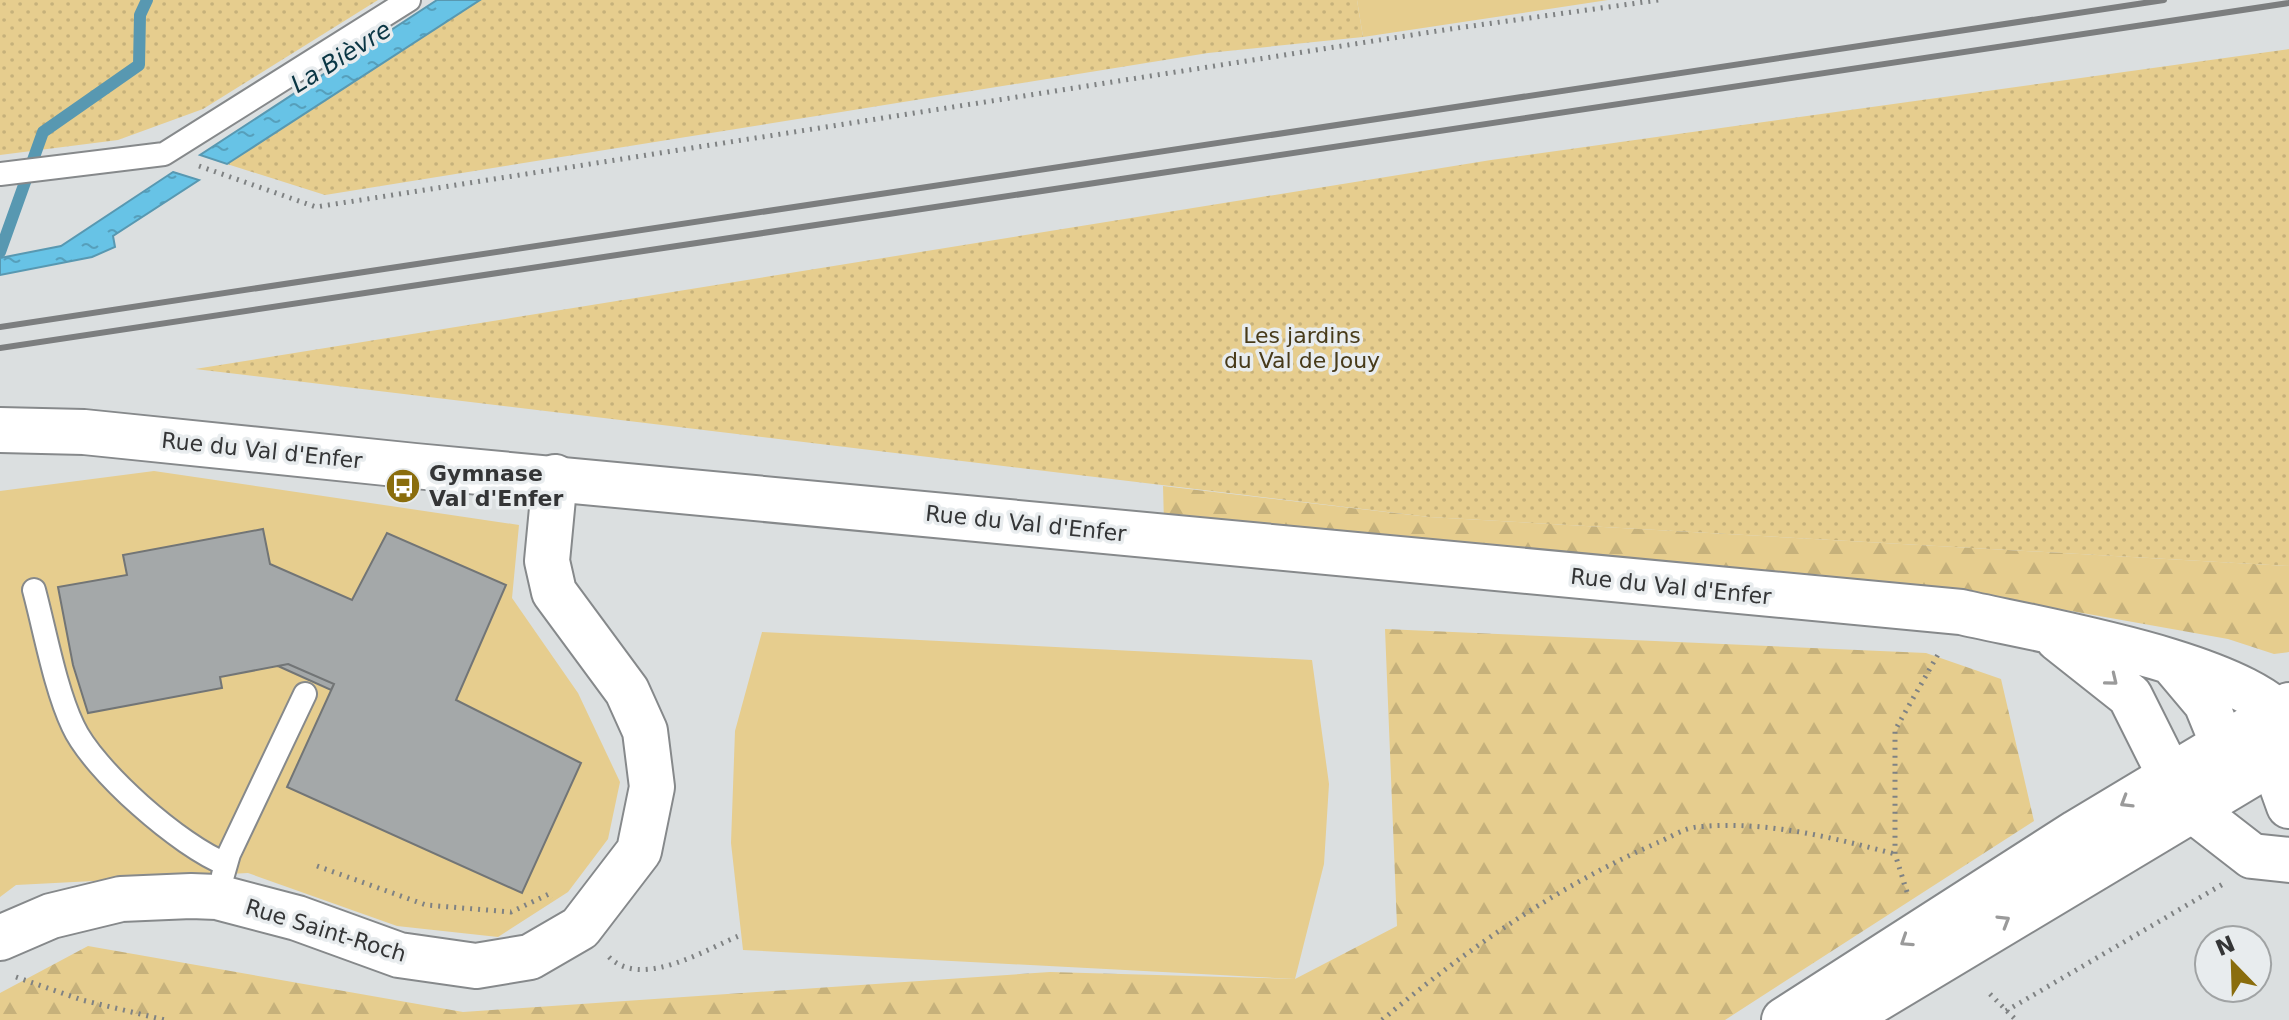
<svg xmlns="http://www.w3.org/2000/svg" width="2289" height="1020" viewBox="0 0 2289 1020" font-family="'DejaVu Sans',sans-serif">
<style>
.grass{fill:url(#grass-dots)}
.forest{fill:url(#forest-firs)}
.park{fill:#e6cd8e}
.water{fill:url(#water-ripples);stroke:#5898b1;stroke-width:2}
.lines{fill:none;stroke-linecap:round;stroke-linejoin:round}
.stream{stroke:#5898b1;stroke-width:12}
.building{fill:#a4a8a9;stroke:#727576;stroke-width:2}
.service-casing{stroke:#86898b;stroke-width:26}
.minor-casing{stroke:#86898b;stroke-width:48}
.tertiary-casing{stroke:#86898b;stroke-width:48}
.secondary-casing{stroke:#86898b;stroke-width:48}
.path{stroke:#7f8283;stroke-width:5;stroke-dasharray:2 6;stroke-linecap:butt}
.service{stroke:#fff;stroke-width:22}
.minor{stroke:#fff;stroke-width:44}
.tertiary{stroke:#fff;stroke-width:44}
.secondary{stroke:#fff;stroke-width:44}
.rail{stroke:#7c7e7f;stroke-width:6}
.oneway{stroke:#9a9a9a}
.labels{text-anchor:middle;stroke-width:7;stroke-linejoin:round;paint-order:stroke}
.park-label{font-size:22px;fill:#473a19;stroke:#e8ecee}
.street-label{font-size:22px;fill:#343536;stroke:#e8ecee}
.poi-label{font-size:22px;font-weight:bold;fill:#343536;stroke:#e8ecee;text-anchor:start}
.water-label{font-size:24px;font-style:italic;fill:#0a3644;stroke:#e8ecee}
</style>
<defs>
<pattern id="grass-dots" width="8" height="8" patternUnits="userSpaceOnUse" patternTransform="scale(2)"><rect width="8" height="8" fill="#e6cd8e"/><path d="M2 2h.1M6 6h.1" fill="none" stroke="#c6b17b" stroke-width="1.8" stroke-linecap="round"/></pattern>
<pattern id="forest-firs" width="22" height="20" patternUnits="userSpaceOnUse" patternTransform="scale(2)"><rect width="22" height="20" fill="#e6cd8e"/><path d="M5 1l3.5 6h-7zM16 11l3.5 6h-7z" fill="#c6b17b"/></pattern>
<pattern id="water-ripples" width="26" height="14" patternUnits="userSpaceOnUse" patternTransform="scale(2)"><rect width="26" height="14" fill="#67c3e6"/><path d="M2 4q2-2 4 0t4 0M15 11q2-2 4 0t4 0" fill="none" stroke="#569fbb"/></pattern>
</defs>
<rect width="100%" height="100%" fill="#dbdfe0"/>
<path class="grass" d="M0 0H378L203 109 118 140 0 155Z
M480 0H1357L1363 37 1208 53 325 195 227 164Z
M2289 49V566L1429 517 195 369 1491 160Z"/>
<path class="forest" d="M1163 486 1429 517 2289 566V652L2274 654 2228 639 1954 590 1164 523Z
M1385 629 1926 653 2001 679 2034 821 1725 1020H0V993L88 946 463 1012 1050 972 1295 979 1397 926Z"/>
<path class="park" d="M1357 0H1608L1363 37Z
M154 471 519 525 512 598 578 693 620 782 608 839 568 892 498 937 397 926 248 873 16 885 0 897V491Z
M762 632 1312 660 1329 784 1324 864 1295 979 743 950 731 843 735 731Z"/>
<path class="water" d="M437 0H480L227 164 200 155Z
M173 172 199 180 113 236 115 247 92 257 0 275V258L61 246Z"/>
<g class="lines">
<path class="stream" d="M0 252 43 132 139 65 140 15 147 0"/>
</g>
<path class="building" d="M263 529 270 564 352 600 387 533 506 585 456 700 581 763 522 893 287 787 334 684 288 664 220 677 222 688 88 713 73 665 58 587 127 575 123 555Z
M288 664 334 684 331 690 278 666Z"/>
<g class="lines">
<g class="service-casing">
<path id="service" d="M0 174 164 154 409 0
M34 590C45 631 55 688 73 726 93 770 181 847 226 864
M223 875 229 854 305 694"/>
</g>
<g class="minor-casing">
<path id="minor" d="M0 938 51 916 121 899 191 896 217 897 297 918 399 955 476 966 530 957 580 928 639 851 652 787 645 731 627 691 554 592 547 561 555 477"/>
</g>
<g class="tertiary-casing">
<path id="tertiary" d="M0 430 84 432 415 466 1961 612C2034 629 2251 664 2289 725
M2058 639 2130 696 2170 776 2194 811 2252 856 2289 860
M2174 665 2206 703 2238 781
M2261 728 2289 806"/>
</g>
<g class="secondary-casing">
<path id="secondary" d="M1784 1020 2077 832 2289 705
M1842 1020 2289 752"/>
</g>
<path class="path" d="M199 166 316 207 1450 29 1659 0
M317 866 426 905 511 912 549 894 552 898
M1907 892 1895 854V730L1940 651
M609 957C642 990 706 949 741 935
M16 977 82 1000 165 1020
M1990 994 2016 1020
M2006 1011 2223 884
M1382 1020C1464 951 1559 885 1657 843 1669 838 1684 828 1697 827 1764 820 1830 837 1895 854"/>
<use href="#service" class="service"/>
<use href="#minor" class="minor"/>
<use href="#tertiary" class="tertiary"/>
<use href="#secondary" class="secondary"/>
<path class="rail" d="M0 327 2164 0
M0 348 2289 3"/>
</g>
<defs><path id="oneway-chevron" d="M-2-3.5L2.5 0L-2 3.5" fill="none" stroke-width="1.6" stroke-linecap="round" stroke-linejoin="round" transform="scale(2)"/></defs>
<g class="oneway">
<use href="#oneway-chevron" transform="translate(2112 680) rotate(39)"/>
<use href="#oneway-chevron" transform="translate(2126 802) rotate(149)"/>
<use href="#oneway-chevron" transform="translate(2004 921) rotate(-31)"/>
<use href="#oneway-chevron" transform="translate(1906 941) rotate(147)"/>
</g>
<defs>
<g id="bus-disc" transform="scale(1.8)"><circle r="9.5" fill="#8a6d0d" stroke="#e8ecee"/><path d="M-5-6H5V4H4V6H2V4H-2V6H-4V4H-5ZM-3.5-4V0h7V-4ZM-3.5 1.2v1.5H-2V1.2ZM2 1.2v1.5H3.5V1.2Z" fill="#fff"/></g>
</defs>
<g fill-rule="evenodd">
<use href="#bus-disc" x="403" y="486"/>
</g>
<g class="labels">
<g class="park-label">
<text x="1302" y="343">Les jardins<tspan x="1302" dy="25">du Val de Jouy</tspan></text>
</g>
<g class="street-label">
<text transform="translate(262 450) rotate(6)" y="8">Rue du Val d'Enfer</text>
<text transform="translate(1026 523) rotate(6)" y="8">Rue du Val d'Enfer</text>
<text transform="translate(1671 586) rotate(6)" y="8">Rue du Val d'Enfer</text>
<text transform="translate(326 930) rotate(17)" y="8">Rue Saint-Roch</text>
</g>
<g class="poi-label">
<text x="429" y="481">Gymnase<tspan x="429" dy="25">Val d'Enfer</tspan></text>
</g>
<g class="water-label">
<text transform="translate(341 57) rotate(-32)" y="8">La Bièvre</text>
</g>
</g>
<g transform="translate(2233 964) rotate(337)"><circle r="38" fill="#e8ecee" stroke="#a0a3a4" stroke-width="2"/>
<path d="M0-6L14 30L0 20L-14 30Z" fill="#8a6d0d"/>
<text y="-12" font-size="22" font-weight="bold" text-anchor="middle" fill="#343536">N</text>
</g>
</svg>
